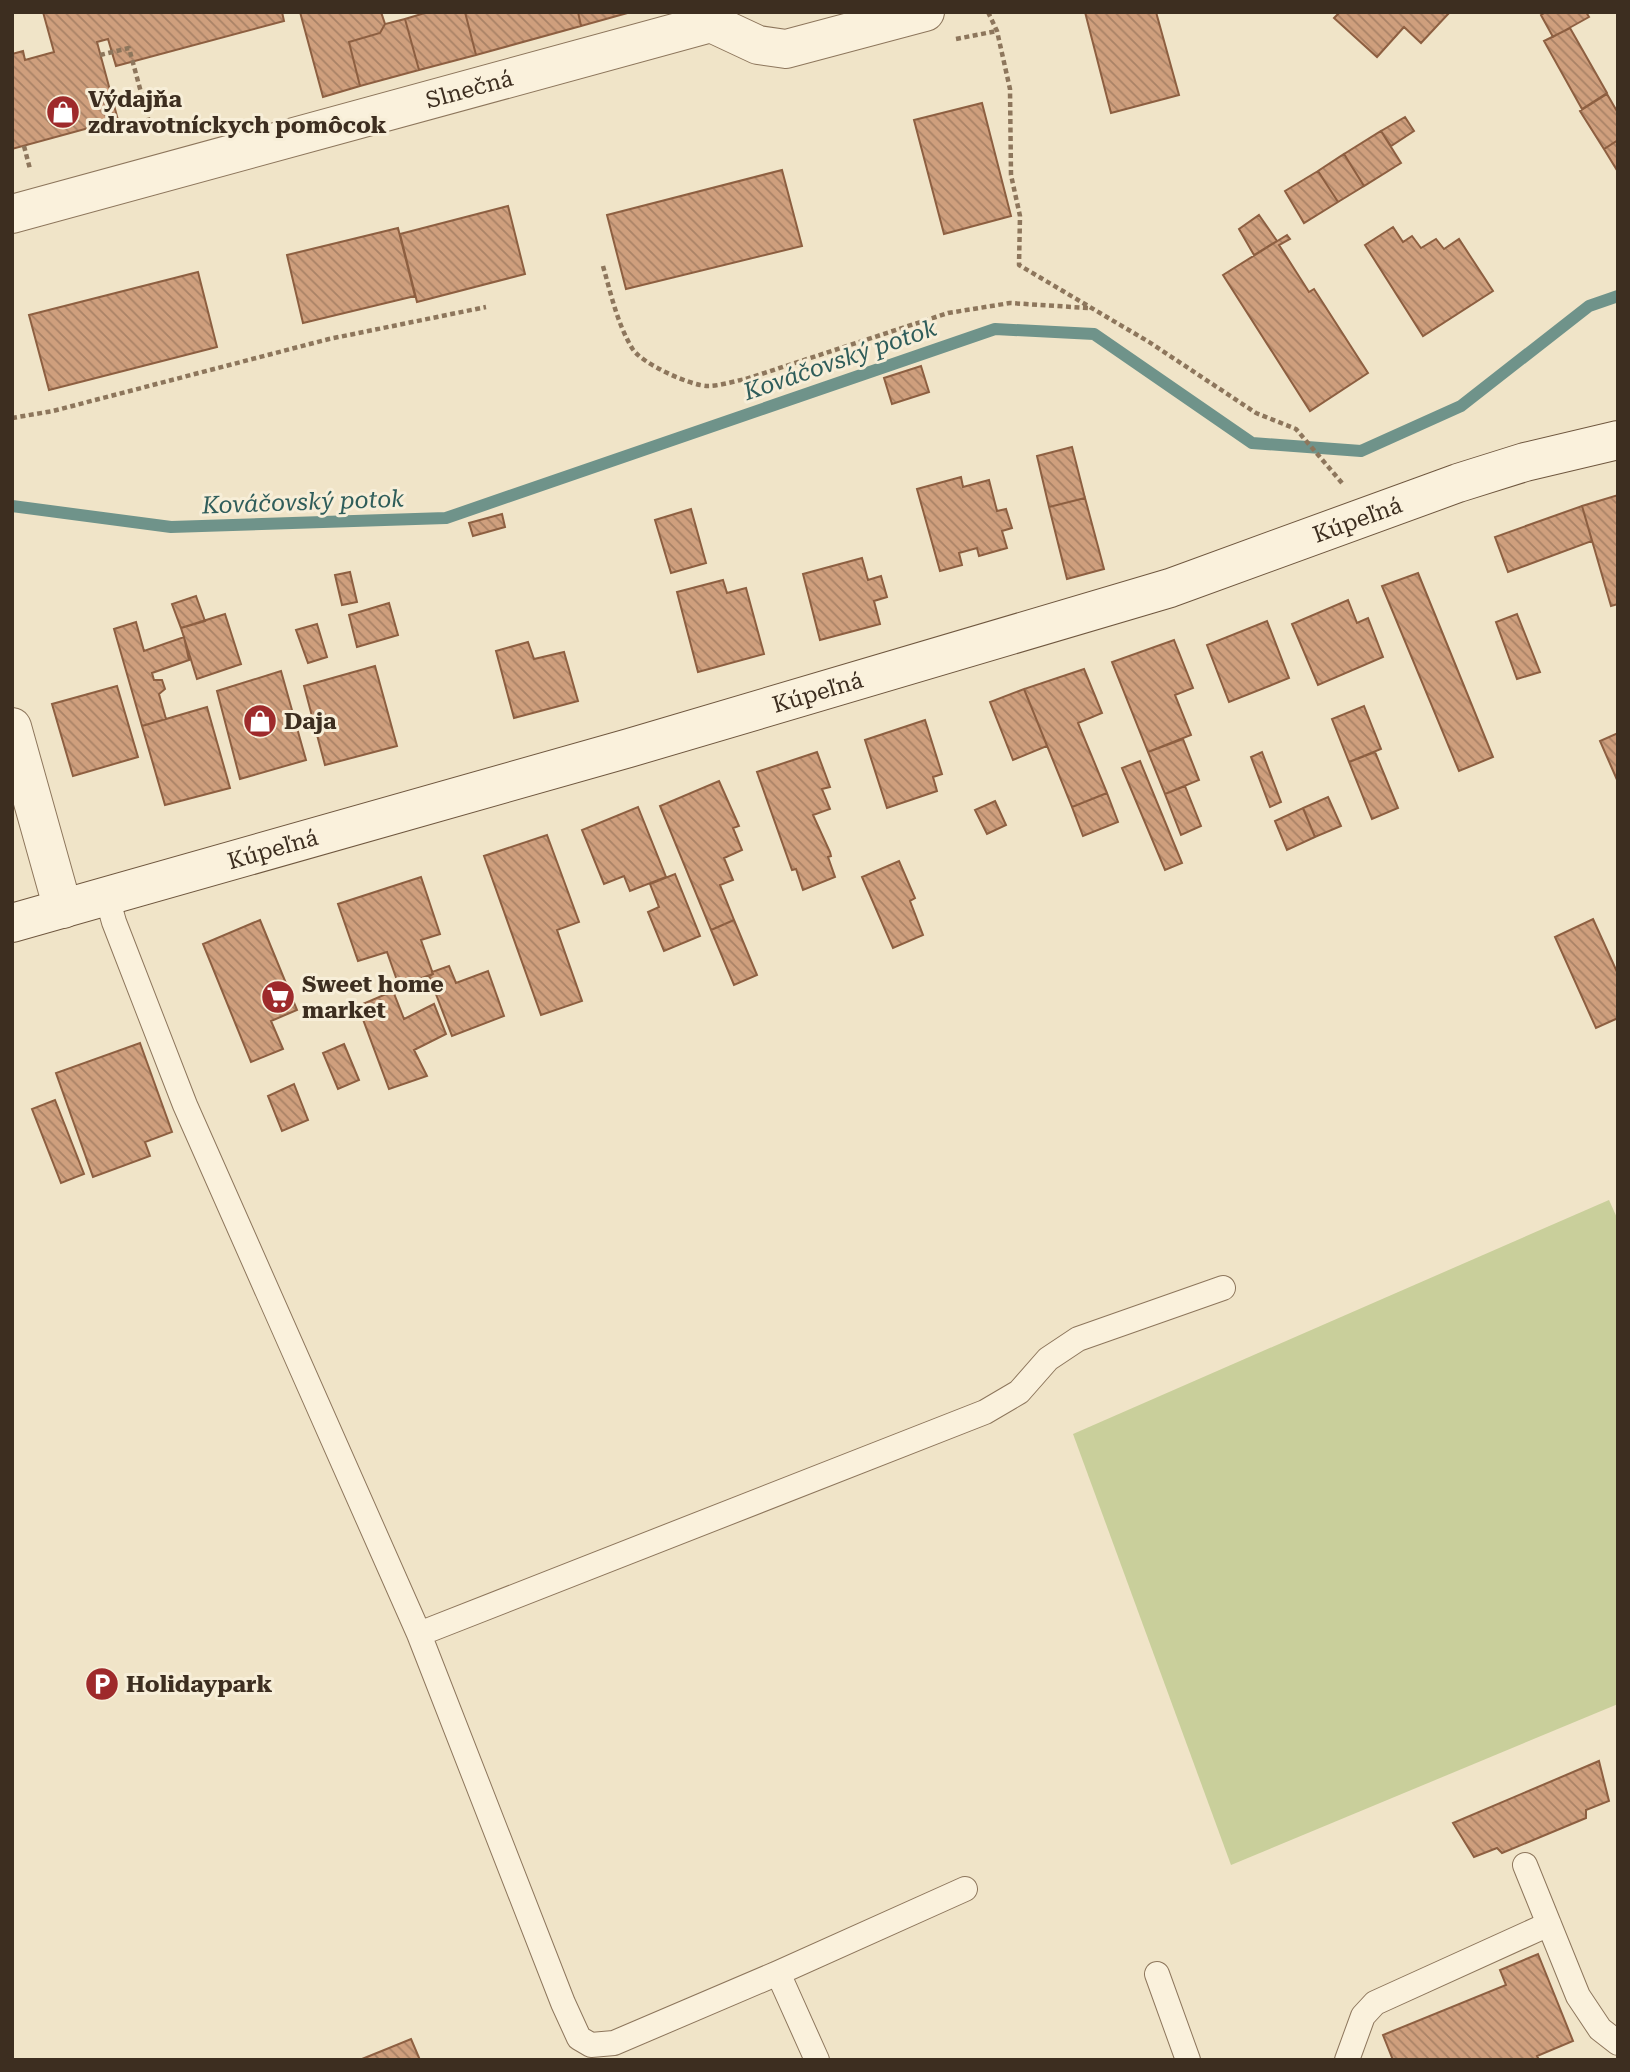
<svg xmlns="http://www.w3.org/2000/svg" width="1630" height="2072" viewBox="0 0 1630 2072" font-family="'Roboto Serif',serif">
<style>
.garden{fill:#c9cf9b}
.lines{fill:none;stroke-linecap:round;stroke-linejoin:round}
.stream{stroke:#6f938a;stroke-width:12}
.building{fill:url(#building-back-hatch);stroke:#8d5f41;stroke-width:2}
.lane-casing{stroke:#8d765c;stroke-width:26}
.street-casing{stroke:#8d765c;stroke-width:40}
.secondary-casing{stroke:#6f573f;stroke-width:40}
.path{stroke:#8d765c;stroke-width:4.5;stroke-dasharray:5 3.5;stroke-linecap:butt}
.lane{stroke:#faf1dc;stroke-width:24}
.street{stroke:#faf1dc;stroke-width:38}
.secondary{stroke:#faf1dc;stroke-width:38}
.labels{text-anchor:middle;stroke-width:6;stroke-linejoin:round;paint-order:stroke}
.street-label{font-size:23px;fill:#3d2e20;stroke:#f7eed8}
.poi-label{font-size:23px;font-weight:bold;fill:#3d2e20;stroke:#f7eed8;text-anchor:start}
.water-label{font-size:24px;font-style:italic;fill:#2f5d5a;stroke:#f7eed8}
</style>
<defs>
<pattern id="building-back-hatch" width="6" height="6" patternUnits="userSpaceOnUse" patternTransform="scale(1.75)"><rect width="6" height="6" fill="#cf9f7d"/><path d="M-1 5l2 2M0 0l6 6M5-1l2 2" fill="none" stroke="#a98266"/></pattern>
</defs>
<rect width="100%" height="100%" fill="#f0e4c8"/>
<path class="garden" d="M1609 1200 1618 1220V1704L1231 1865 1073 1434Z"/>
<g class="lines">
<path class="stream" d="M12 506 171 527 446 518 995 329 1094 334 1252 443 1361 451 1461 406 1589 306 1618 296"/>
</g>
<path class="building" d="M43 12H282L284 21 116 66 108 39 97 42 118 120 12 149V54L23 51 25 60 54 52Z
M300 12H381L385 24 380 33 349 42 360 86 323 97Z
M428 12H465L476 55 419 70 405 19Z
M465 12H578L581 26 476 55Z
M578 12H631L581 26Z
M1085 12H1156L1179 95 1111 113Z
M1340 12H1450L1421 43 1404 27 1377 57 1334 18Z
M1546 12H1586L1589 17 1553 37 1541 15Z
M405 19 419 70 360 86 349 42 380 33 385 24Z
M1570 28 1607 93 1582 109 1544 41Z
M1607 94 1618 113V140L1604 149 1580 111Z
M982 103 1011 216 944 234 914 120Z
M1405 117 1414 131 1391 146 1381 131Z
M1381 131 1401 163 1364 186 1344 154Z
M1618 140V172L1604 149Z
M1344 154 1364 186 1338 202 1318 171Z
M782 170 802 246 626 289 607 215Z
M1318 171 1338 202 1304 223 1285 191Z
M508 206 525 274 417 302 400 234Z
M1259 215 1277 241 1254 255 1239 229Z
M1393 227 1403 242 1412 236 1421 248 1436 239 1444 249 1459 239 1493 291 1423 336 1365 245Z
M398 228 415 296 303 323 287 255Z
M1287 235 1290 239 1279 245 1309 292 1314 289 1368 373 1310 411 1223 275Z
M198 272 217 347 49 390 29 315Z
M921 366 929 392 892 404 884 378Z
M1072 447 1085 498 1049 507 1037 456Z
M961 477 963 487 989 480 997 511 1006 509 1012 528 1002 531 1007 548 979 556 977 548 959 553 962 565 940 571 917 489Z
M1618 495V604L1611 606 1582 506Z
M1085 498 1104 569 1067 579 1049 507Z
M1582 506 1592 541 1508 572 1495 537Z
M691 509 706 563 671 573 655 520Z
M502 514 505 527 473 536 469 523Z
M862 558 868 580 881 576 887 597 874 601 880 624 820 640 803 574Z
M350 572 357 602 342 605 335 575Z
M1418 573 1493 757 1459 771 1382 586Z
M723 580 727 593 746 588 764 654 698 672 677 592Z
M196 596 205 621 181 628 172 604Z
M1348 600 1357 623 1368 618 1383 657 1318 685 1292 624Z
M389 603 398 635 357 647 349 615Z
M225 614 241 664 197 679 181 628Z
M1517 614 1540 672 1517 679 1496 622Z
M1267 621 1289 678 1229 702 1207 645Z
M136 622 144 651 184 637 189 660 152 673 154 680H162L165 689 159 694 166 719 142 726 114 629Z
M317 624 327 657 308 663 296 630Z
M1174 640 1193 688 1175 695 1191 735 1148 752 1112 662Z
M528 642 534 659 564 652 578 701 514 718 496 651Z
M375 666 397 746 325 765 304 686Z
M1084 669 1102 713 1078 723 1107 793 1072 807 1024 689Z
M281 671 306 760 240 779 217 691Z
M117 686 138 757 73 776 52 704Z
M1024 689 1047 746 1013 760 990 702Z
M1364 706 1381 749 1349 762 1332 719Z
M207 707 230 788 165 805 142 726Z
M925 720 942 774 933 777 937 791 887 808 865 740Z
M1618 733V782L1600 741Z
M1183 739 1199 780 1165 794 1148 752Z
M817 752 830 787 822 789 830 809 813 815 830 852 831 856 828 857 835 877 803 890 796 869 792 870 757 772Z
M1262 752 1281 802 1270 807 1251 757Z
M1375 752 1398 808 1372 819 1349 762Z
M1140 761 1182 863 1165 870 1122 768Z
M719 781 739 826 733 828 742 850 724 858 733 880 720 885 734 920 711 930 660 806Z
M1185 786 1201 826 1181 835 1165 794Z
M1107 793 1118 822 1083 836 1072 807Z
M1328 797 1341 826 1315 837 1303 808Z
M995 801 1006 825 987 834 975 810Z
M638 807 666 877 630 891 624 876 604 884 582 830Z
M1303 808 1315 837 1287 850 1275 821Z
M547 835 579 922 557 930 582 1001 541 1015 484 856Z
M899 861 915 898 910 901 923 935 893 948 862 877Z
M675 874 700 936 664 951 648 912 659 907 650 884Z
M421 877 440 934 421 940 433 974 399 986 387 952 358 961 338 904Z
M1593 919 1618 974V1018L1596 1028 1555 937Z
M260 920 297 1010 271 1021 283 1049 251 1062 203 944Z
M734 920 757 975 734 985 711 930Z
M449 966 456 983 488 971 504 1016 452 1036 429 976 433 974 432 972Z
M393 991 404 1019 434 1004 446 1034 414 1050 427 1076 389 1089 358 1006Z
M140 1043 172 1132 145 1142 150 1156 93 1177 56 1073Z
M344 1044 359 1080 338 1089 323 1053Z
M294 1084 308 1120 282 1131 268 1096Z
M55 1100 84 1174 61 1183 32 1109Z
M1599 1761 1609 1801 1586 1810V1818L1502 1853 1497 1848 1474 1857 1453 1823Z
M1538 1954 1573 2041 1537 2056 1539 2060H1393L1383 2035 1506 1985 1500 1970Z
M411 2039 420 2060H362V2059Z"/>
<g class="lines">
<g class="lane-casing">
<path id="lane" d="M107 897 114 922 185 1105 419 1634 563 2003 579 2038 591 2045 614 2043 778 1973 965 1889
M419 1634 985 1412 1019 1392 1048 1359 1078 1339 1223 1288
M1525 1865 1578 1996 1600 2029 1618 2043
M778 1973 817 2060
M1157 1974 1188 2060
M1347 2060 1363 2016 1375 2003 1549 1924"/>
</g>
<g class="street-casing">
<g id="street">
<path id="s1" d="M12 214 711 23 758 45 786 49 925 12"/>
<path d="M12 727 63 909"/>
</g>
</g>
<g class="secondary-casing">
<g id="secondary">
<path id="s2" d="M12 923 629 748 1170 588 1458 483 1525 462 1618 440"/>
</g>
</g>
<path class="path" d="M988 12 997 31 1010 89 1011 175 1020 216 1019 265 1149 342 1256 413 1296 429 1342 483
M956 39 997 31
M100 55 129 48 152 133
M24 146 30 169
M603 266C611 294 617 323 632 348 640 363 691 386 708 386 720 386 734 381 746 379L948 313 1010 303 1088 308
M12 418 53 411 329 339 486 307"/>
<use href="#lane" class="lane"/>
<use href="#street" class="street"/>
<use href="#secondary" class="secondary"/>
</g>
<defs>
<g id="shop-disc" transform="scale(1.75)"><circle r="9.5" fill="#9e2a2b" stroke="#f7eed8"/><path d="M-5-2.5h2.3a2.7 3.5 0 0 1 5.4 0H5L5.5 6h-11ZM-1.5-2.5h3a1.5 2.3 0 0 0-3 0Z" fill="#fff"/></g>
<g id="supermarket-disc" transform="scale(1.75)"><circle r="9.5" fill="#9e2a2b" stroke="#f7eed8"/><path d="M-6-5.5h2.5l.6 2H6L4.5 2H-2.5L-4.4-4H-6ZM-1.5 3.2a1.3 1.3 0 1 0 .1 0ZM3 3.2a1.3 1.3 0 1 0 .1 0Z" fill="#fff"/></g>
<g id="parking-disc" transform="scale(1.75)"><circle r="9.5" fill="#9e2a2b" stroke="#f7eed8"/><path d="M-3.5-5.5H1a3.5 3.5 0 0 1 0 7H-1V5.5H-3.5ZM-1-3.4V-.6H.8a1.4 1.4 0 0 0 0-2.8Z" fill="#fff"/></g>
</defs>
<g fill-rule="evenodd">
<use href="#shop-disc" x="63" y="112"/>
<use href="#shop-disc" x="260" y="721"/>
<use href="#supermarket-disc" x="278" y="997"/>
<use href="#parking-disc" x="102" y="1684"/>
</g>
<g class="labels">
<g class="street-label">
<text dy="8" stroke="none"><textPath href="#s1" startOffset="474">Slnečná</textPath></text>
<text dy="8" stroke="none"><textPath href="#s2" startOffset="1405">Kúpeľná</textPath></text>
<text dy="8" stroke="none"><textPath href="#s2" startOffset="838">Kúpeľná</textPath></text>
<text dy="8" stroke="none"><textPath href="#s2" startOffset="271">Kúpeľná</textPath></text>
</g>
<g class="poi-label">
<text x="88" y="107">Výdajňa<tspan x="88" dy="26">zdravotníckych pomôcok</tspan></text>
<text x="284" y="729">Daja</text>
<text x="302" y="992">Sweet home<tspan x="302" dy="26">market</tspan></text>
<text x="126" y="1692">Holidaypark</text>
</g>
<g class="water-label">
<text transform="translate(840 360) rotate(-19)" y="8">Kováčovský potok</text>
<text transform="translate(303 502) rotate(-2)" y="8">Kováčovský potok</text>
</g>
</g>
<rect width="1630" height="2072" fill="none" stroke="#3d2e20" stroke-width="28"/>
</svg>
